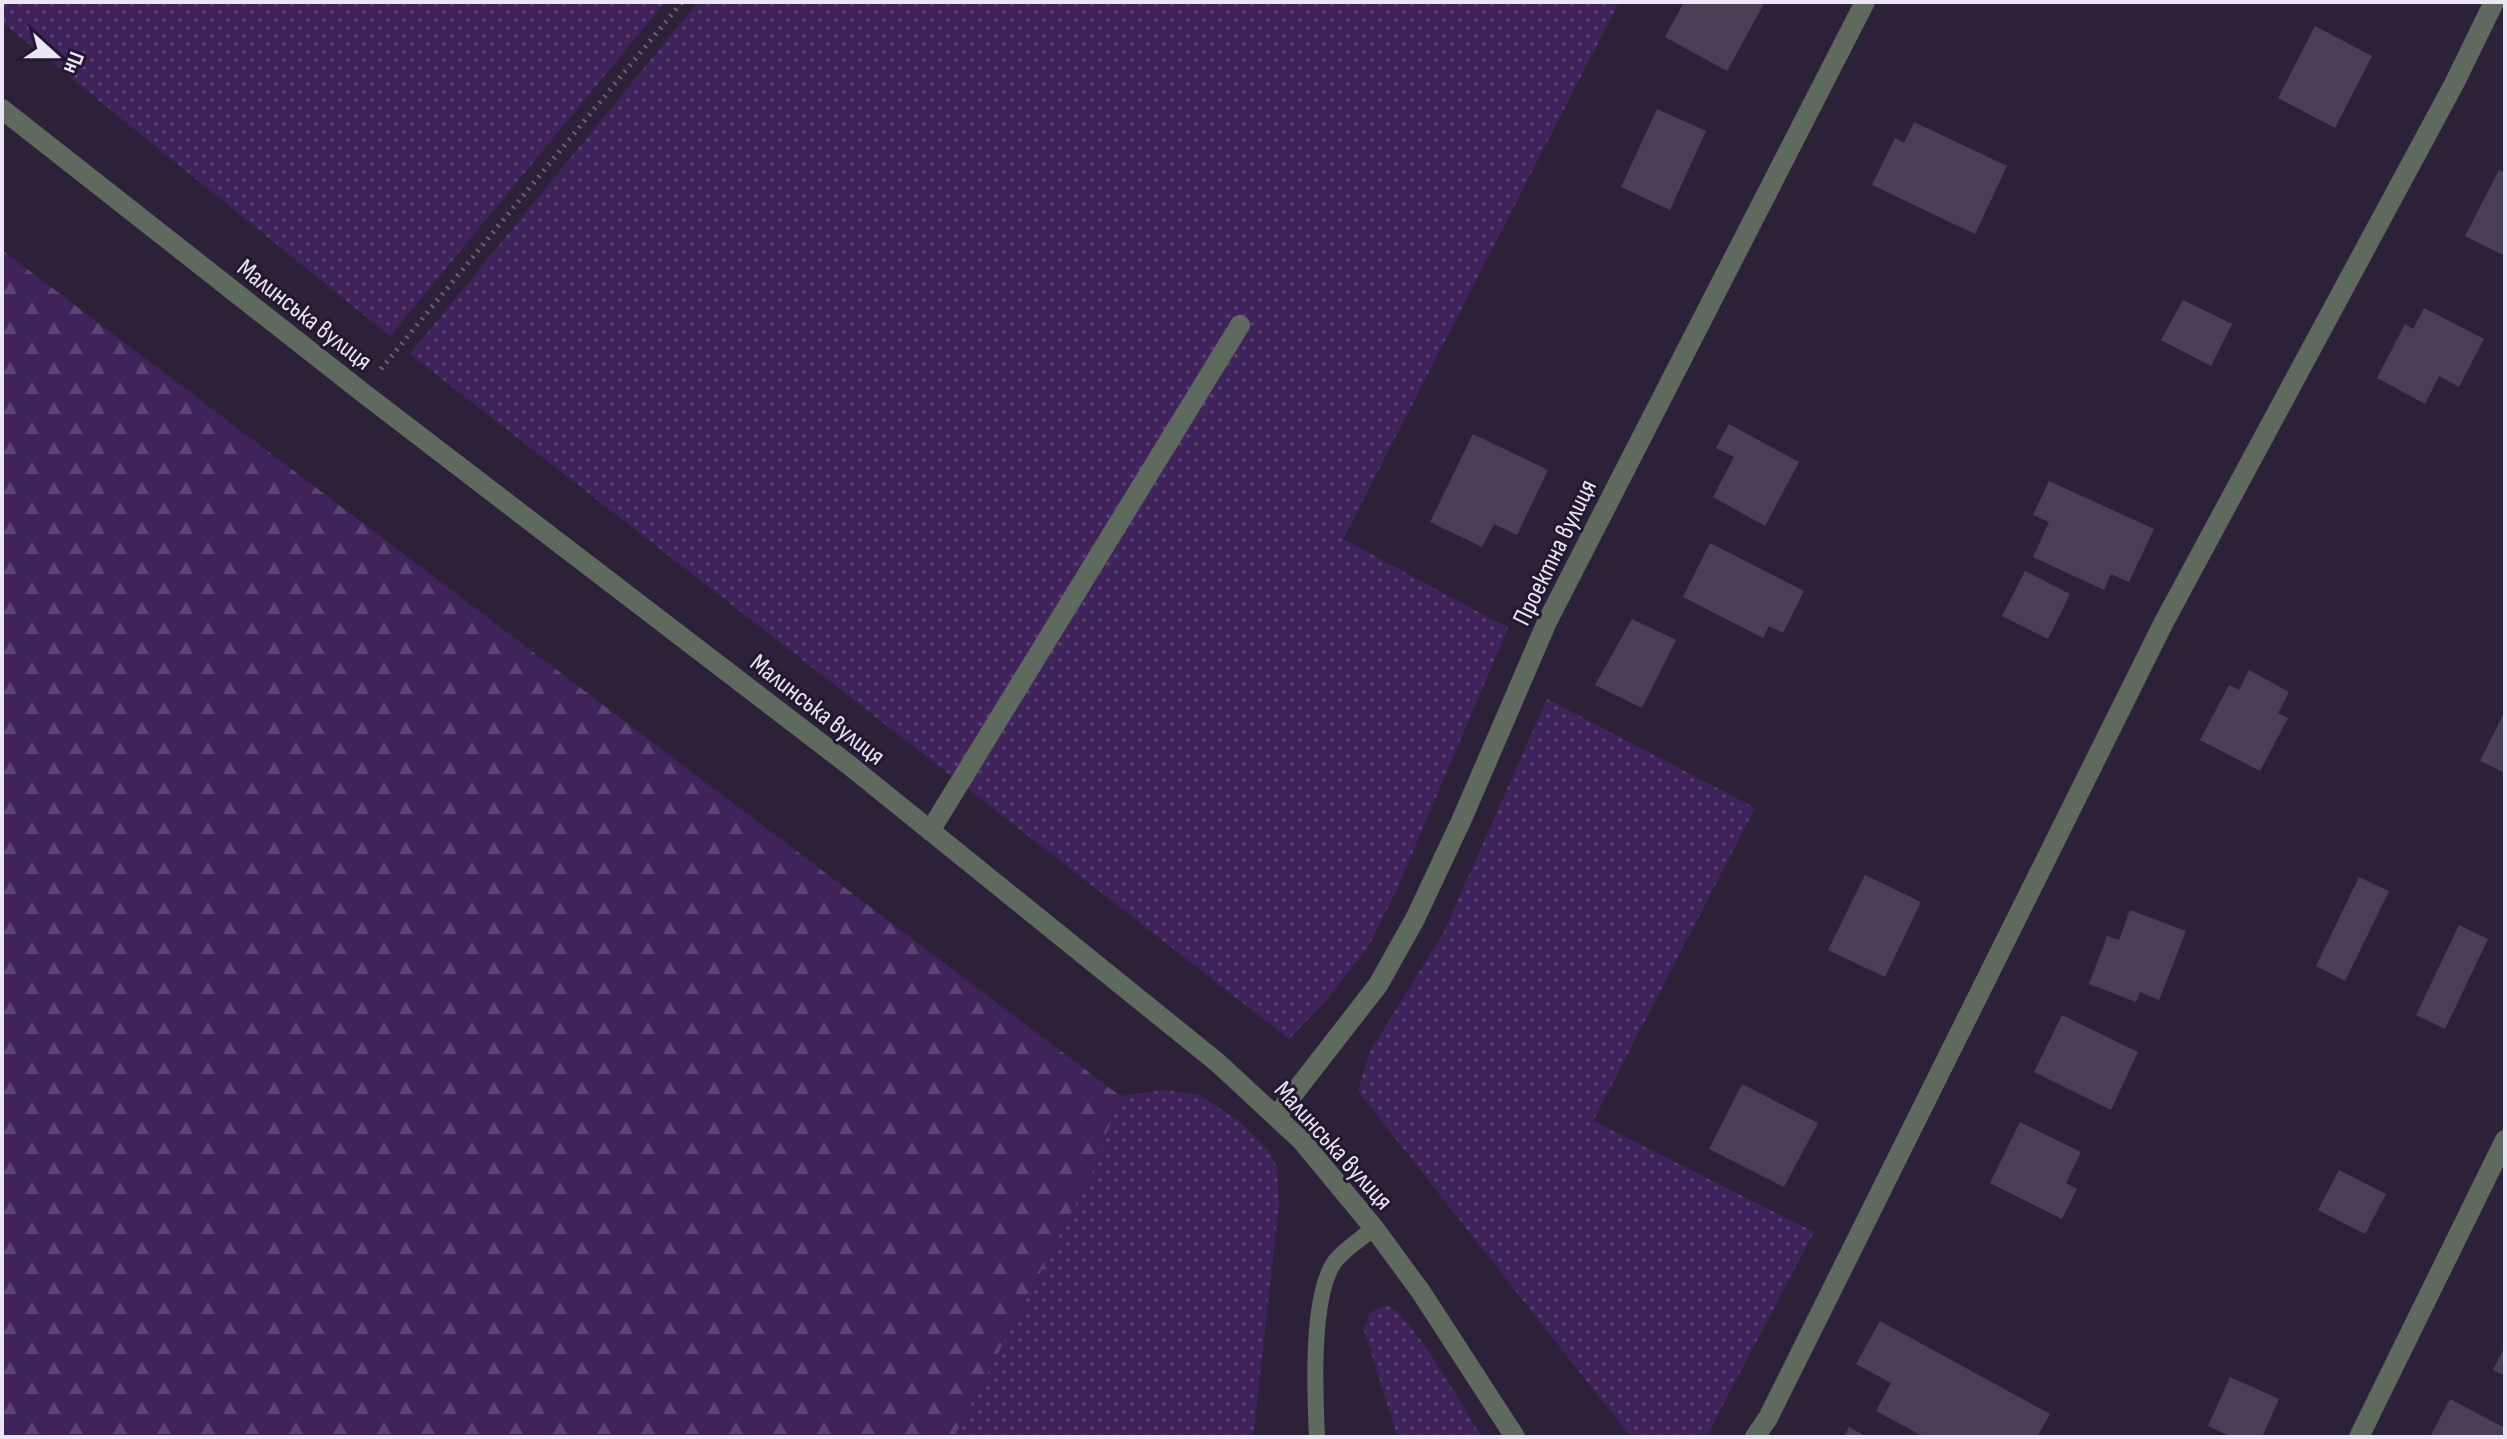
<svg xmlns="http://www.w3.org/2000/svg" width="2507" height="1439" viewBox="0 0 2507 1439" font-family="'Sofia Sans Condensed',sans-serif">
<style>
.green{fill:url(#green-dots)}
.forest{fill:url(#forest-firs)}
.building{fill:#4a3d58}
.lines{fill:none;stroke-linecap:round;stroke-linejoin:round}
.path{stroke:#6b6177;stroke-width:5;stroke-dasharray:2 6;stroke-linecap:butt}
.service{stroke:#5f6a5f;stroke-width:16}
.minor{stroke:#5f6a5f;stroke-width:20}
.labels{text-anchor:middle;stroke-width:6;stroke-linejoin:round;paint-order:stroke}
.street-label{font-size:26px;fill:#ece5f6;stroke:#231830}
</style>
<defs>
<pattern id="green-dots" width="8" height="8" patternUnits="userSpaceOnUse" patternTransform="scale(2)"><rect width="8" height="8" fill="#40235b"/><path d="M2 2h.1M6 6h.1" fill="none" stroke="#5c4373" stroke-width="1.8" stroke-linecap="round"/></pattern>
<pattern id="forest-firs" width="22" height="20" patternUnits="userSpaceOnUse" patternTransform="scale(2)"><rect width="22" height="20" fill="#40235b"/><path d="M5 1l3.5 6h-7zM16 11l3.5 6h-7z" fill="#5c4373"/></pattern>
</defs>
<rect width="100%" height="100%" fill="#2d213a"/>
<path class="green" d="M2 2H665L390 336 2 22Z
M698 2H1619L1343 539 1508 628 1396 891 1368 947 1327 999 1289 1039 410 354Z
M1547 699 1755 808 1593 1121 1814 1232 1706 1437H1631L1358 1091 1369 1053 1444 932Z
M1165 1090 1199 1095 1240 1122 1271 1154 1277 1168 1279 1203 1253 1437H954L1092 1173 1120 1096Z
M1386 1305C1410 1311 1465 1411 1482 1437H1398L1364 1330 1370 1313Z"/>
<path class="forest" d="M2 250 1120 1096 1092 1173 954 1437H2Z"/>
<path class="building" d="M1684 2H1765L1727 71 1665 37Z
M2315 26 2372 56 2335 128 2278 98Z
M1657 109 1706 131 1670 210 1621 187Z
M1914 122 2007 166 1975 234 1872 185 1895 138 1904 143Z
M2499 170 2505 173V256L2465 236Z
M2183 300 2232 324 2211 366 2161 340Z
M2424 308 2484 339 2459 387 2439 376 2425 404 2377 378 2405 324 2413 329Z
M1729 424 1799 462 1765 526 1713 497 1734 457 1716 448Z
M1473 434 1548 470 1517 535 1494 524 1482 547 1430 522Z
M2049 481 2154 529 2129 582 2111 574 2104 590 2033 557 2049 522 2033 515Z
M1710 543 1804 591 1783 633 1769 626 1763 638 1683 597Z
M2025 571 2070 594 2048 639 2002 616Z
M1632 619 1676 640 1642 708 1595 685Z
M2249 670 2289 692 2278 713 2288 718 2260 771 2200 740 2229 685 2239 690Z
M2505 711V773L2480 761Z
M1865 875 1921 902 1885 977 1828 950Z
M2359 877 2389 891 2345 981 2316 966Z
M2130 910 2186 931 2159 1000 2140 992 2136 1002 2089 984 2107 936 2119 940Z
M2459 925 2488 939 2445 1029 2416 1015Z
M2062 1015 2138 1052 2111 1110 2034 1072Z
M1742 1084 1818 1123 1784 1187 1709 1149Z
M2020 1122 2081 1152 2066 1183 2077 1189 2062 1219 1990 1183Z
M2339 1170 2386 1194 2365 1234 2318 1210Z
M1880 1321 2050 1414 2037 1437H1924L1876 1411 1891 1383 1856 1364Z
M2505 1346V1376L2493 1370Z
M2230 1377 2279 1399 2262 1437H2232L2208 1426Z
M2450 1399 2505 1428V1437H2430Z
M1849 1427 1867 1437H1844Z"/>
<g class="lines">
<path class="path" d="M381 369 682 2"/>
<path class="service" d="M1317 1437C1315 1395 1310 1293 1336 1260 1346 1248 1362 1238 1374 1228"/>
<path class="minor" d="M2 109 362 392 849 765 1218 1063 1302 1141 1374 1228 1421 1292 1515 1437
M930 831 1240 325
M1277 1115 1378 985 1415 919 1462 819 1547 622 1865 2
M1755 1437 1768 1418 2164 622 2454 84 2494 2
M2359 1437 2505 1140"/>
</g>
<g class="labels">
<g class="street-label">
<text transform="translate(305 314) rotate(38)" y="9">Малинська вулиця</text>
<text transform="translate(1554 552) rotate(-64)" y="9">Проектна вулиця</text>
<text transform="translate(818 709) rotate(38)" y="9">Малинська вулиця</text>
<text transform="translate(1334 1145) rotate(48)" y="9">Малинська вулиця</text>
</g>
</g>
<rect width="2507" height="1439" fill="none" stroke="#ece5f6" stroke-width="8"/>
<g transform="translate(56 56) rotate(111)" stroke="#231830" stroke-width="6" paint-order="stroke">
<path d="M0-6L14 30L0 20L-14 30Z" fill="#ece5f6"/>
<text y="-12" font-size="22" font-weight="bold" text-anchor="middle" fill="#ece5f6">Пн</text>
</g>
</svg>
